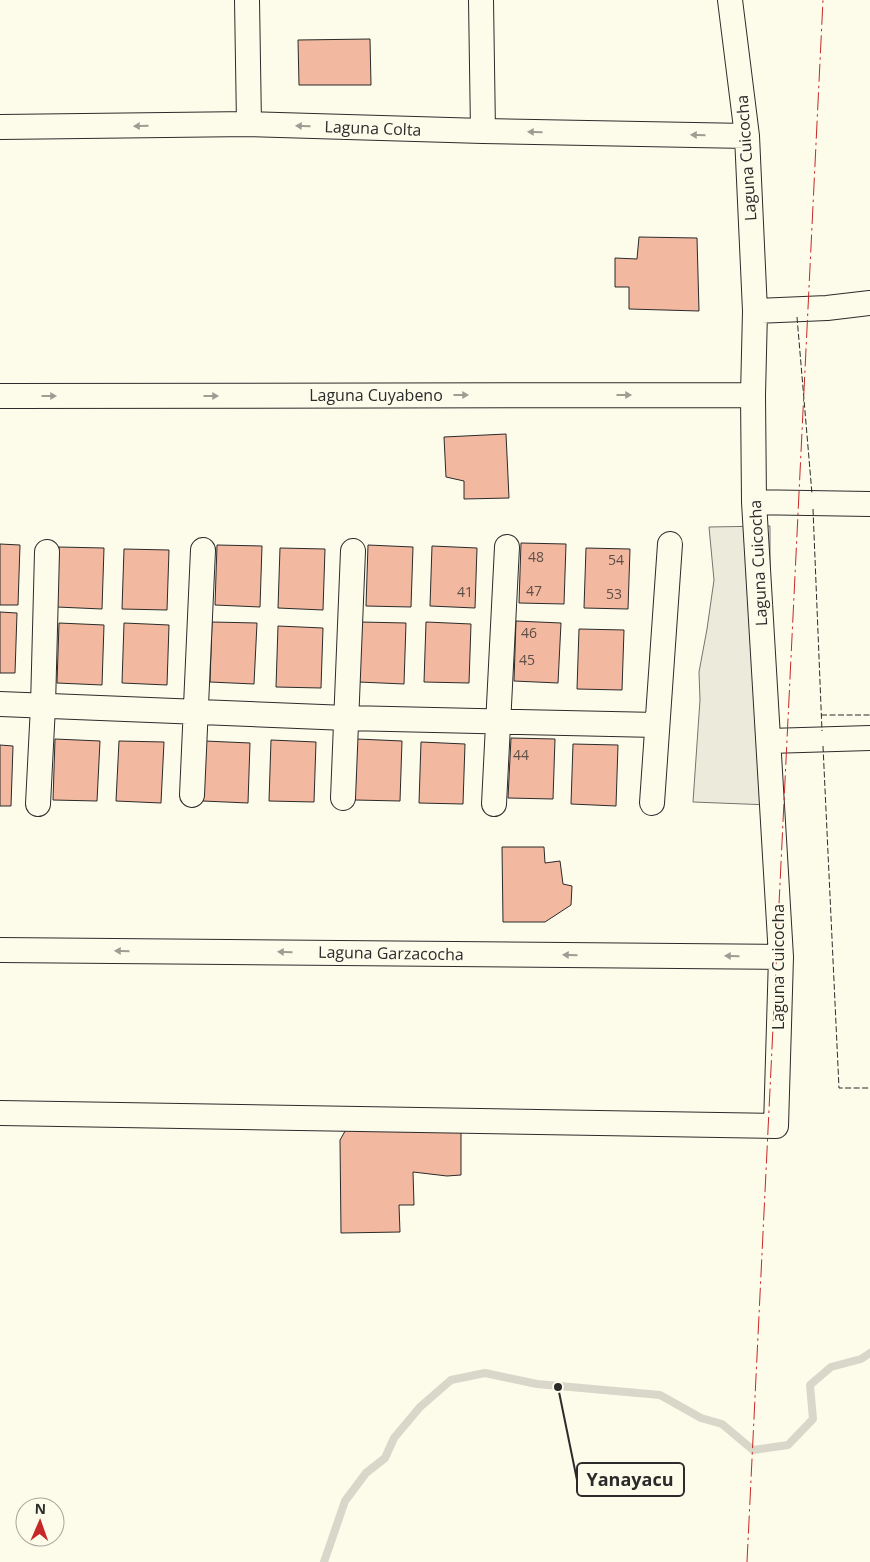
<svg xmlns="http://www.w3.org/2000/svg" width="870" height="1562" viewBox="0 0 870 1562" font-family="'Open Sans',sans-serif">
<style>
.green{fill:#ecebdb;stroke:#74746e}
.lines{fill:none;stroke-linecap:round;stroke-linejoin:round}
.stream{stroke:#d8d7c9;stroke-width:8}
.building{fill:#f2b8a0;stroke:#2b2b2b}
.minor-casing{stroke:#2b2b2b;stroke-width:26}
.minor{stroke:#fdfbea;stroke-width:24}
.fence{stroke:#2b2b2b;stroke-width:1;stroke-dasharray:6 2.5;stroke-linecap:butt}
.power{stroke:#c62828;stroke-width:1;stroke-dasharray:18 4 2.5 4;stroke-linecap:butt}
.oneway{fill:#9e9d94}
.labels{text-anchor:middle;stroke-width:4;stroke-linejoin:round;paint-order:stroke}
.number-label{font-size:14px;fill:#5d4e48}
.street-label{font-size:16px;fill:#2b2b2b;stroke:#fdfbea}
.leader{fill:none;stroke:#2b2b2b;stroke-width:2}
.callout-dot{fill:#2b2b2b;stroke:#fdfbea;stroke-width:2}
.callout{fill:#fdfbea;stroke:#2b2b2b;stroke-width:2}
.callout-label{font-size:18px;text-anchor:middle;font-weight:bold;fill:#2b2b2b}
</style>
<rect width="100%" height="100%" fill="#fdfbea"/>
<path class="green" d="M770 526V805L693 802 700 700 699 672 707 629 714 580 709 527Z"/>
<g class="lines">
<path class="stream" d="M324 1562 345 1501 366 1473 385 1458 394 1438 420 1407 451 1380 485 1373 537 1384 660 1395 701 1418 722 1424 753 1450 788 1445 813 1419 810 1385 831 1367 861 1359 870 1353"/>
</g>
<path class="building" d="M370 39 371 85H299L298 40Z
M639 237 697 238 699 311 629 309V287H615V258L637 259Z
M506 434 509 498 464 499V481L446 477 444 437Z
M521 543 566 544 564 604 519 603Z
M0 544 20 545 18 605H0Z
M217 545 262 546 260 607 215 605Z
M368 545 413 547 411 607 366 606Z
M432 546 477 548 475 608 430 606Z
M59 547 104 548 102 609 57 607Z
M280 548 325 549 323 610 278 608Z
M586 548 630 549 628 609 584 608Z
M124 549 169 550 167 610 122 609Z
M0 612 17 613 15 673H0Z
M516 621 561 623 558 683 514 681Z
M212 622 257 623 254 684 210 682Z
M361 622 406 623 404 684 359 682Z
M426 622 471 624 469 683 424 682Z
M59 623 104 625 102 685 57 683Z
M124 623 169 625 167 685 122 683Z
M278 626 323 628 321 688 276 687Z
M579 629 624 630 622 690 577 689Z
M511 738 555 739 553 799 508 798Z
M55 739 100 741 97 801 53 800Z
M357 739 402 741 400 801 355 800Z
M271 740 316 742 314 802 269 801Z
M119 741 164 742 161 803 116 801Z
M205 741 250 743 248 803 203 801Z
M421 742 465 744 463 804 419 803Z
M573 744 618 745 616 806 571 804Z
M0 745 13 746 11 806H0Z
M502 847H544L545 863 560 861 563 884 572 886 571 905 545 922H503Z
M348 1126 461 1128V1175L447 1176 413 1172 414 1205H399L400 1232 341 1233 340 1140Z"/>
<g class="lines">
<g class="minor-casing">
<path id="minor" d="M247 0 249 124
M481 0 483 131
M0 127 249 124 483 131 747 136
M755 311 827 308 870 303
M0 396 753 395
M754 502 870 504
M0 704 347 718 657 725
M769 741 870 738
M192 795 203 550
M343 798 353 551
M652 803 670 544
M38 804 43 706 47 552
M494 804 507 547
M0 950 781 957
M0 1113 776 1126 781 957 754 502 753 395 755 311 747 136 730 0"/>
</g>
<use href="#minor" class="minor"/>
<path class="fence" d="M797 317 812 494
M813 509 822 731
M821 715H870
M823 746 839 1088H870"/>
<path class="power" d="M747 1562 823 0"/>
</g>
<defs><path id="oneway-solid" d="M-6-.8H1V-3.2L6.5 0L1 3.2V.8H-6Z" transform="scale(1.25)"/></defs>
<g class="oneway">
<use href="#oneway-solid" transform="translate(141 126) rotate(179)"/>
<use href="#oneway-solid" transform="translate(303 126) rotate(-178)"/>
<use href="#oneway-solid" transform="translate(535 132) rotate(-179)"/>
<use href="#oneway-solid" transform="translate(698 135) rotate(-179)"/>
<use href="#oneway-solid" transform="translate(461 395)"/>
<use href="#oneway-solid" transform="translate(624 395)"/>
<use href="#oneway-solid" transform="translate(49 396)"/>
<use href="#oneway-solid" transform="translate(211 396)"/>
<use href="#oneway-solid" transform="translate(122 951) rotate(-179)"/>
<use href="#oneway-solid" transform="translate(285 952) rotate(-179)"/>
<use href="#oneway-solid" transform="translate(570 955) rotate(-179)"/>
<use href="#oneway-solid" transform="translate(732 956) rotate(-179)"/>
</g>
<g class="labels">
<g class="number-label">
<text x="536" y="562">48</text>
<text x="616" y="565">54</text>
<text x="534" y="596">47</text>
<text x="465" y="597">41</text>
<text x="614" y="599">53</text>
<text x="529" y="638">46</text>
<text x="527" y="665">45</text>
<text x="521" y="760">44</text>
</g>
<g class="street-label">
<text transform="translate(373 128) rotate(2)" y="6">Laguna Colta</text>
<text transform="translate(746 158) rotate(-94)" y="6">Laguna Cuicocha</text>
<text x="376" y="401">Laguna Cuyabeno</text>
<text transform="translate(758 563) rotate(-93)" y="6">Laguna Cuicocha</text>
<text transform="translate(391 953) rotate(1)" y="6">Laguna Garzacocha</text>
<text transform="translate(778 967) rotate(-90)" y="6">Laguna Cuicocha</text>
</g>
</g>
<path class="leader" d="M558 1387L577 1480"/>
<circle class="callout-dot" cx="558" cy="1387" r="5"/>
<rect class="callout" x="577" y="1463" width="107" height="33" rx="5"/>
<g class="callout-label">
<text x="630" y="1486">Yanayacu</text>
</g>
<g transform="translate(40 1522) rotate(2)"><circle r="24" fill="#fdfbea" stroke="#a9a89e"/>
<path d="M0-4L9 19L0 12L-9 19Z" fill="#c62828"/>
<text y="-8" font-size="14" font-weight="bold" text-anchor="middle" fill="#2b2b2b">N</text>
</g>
</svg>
